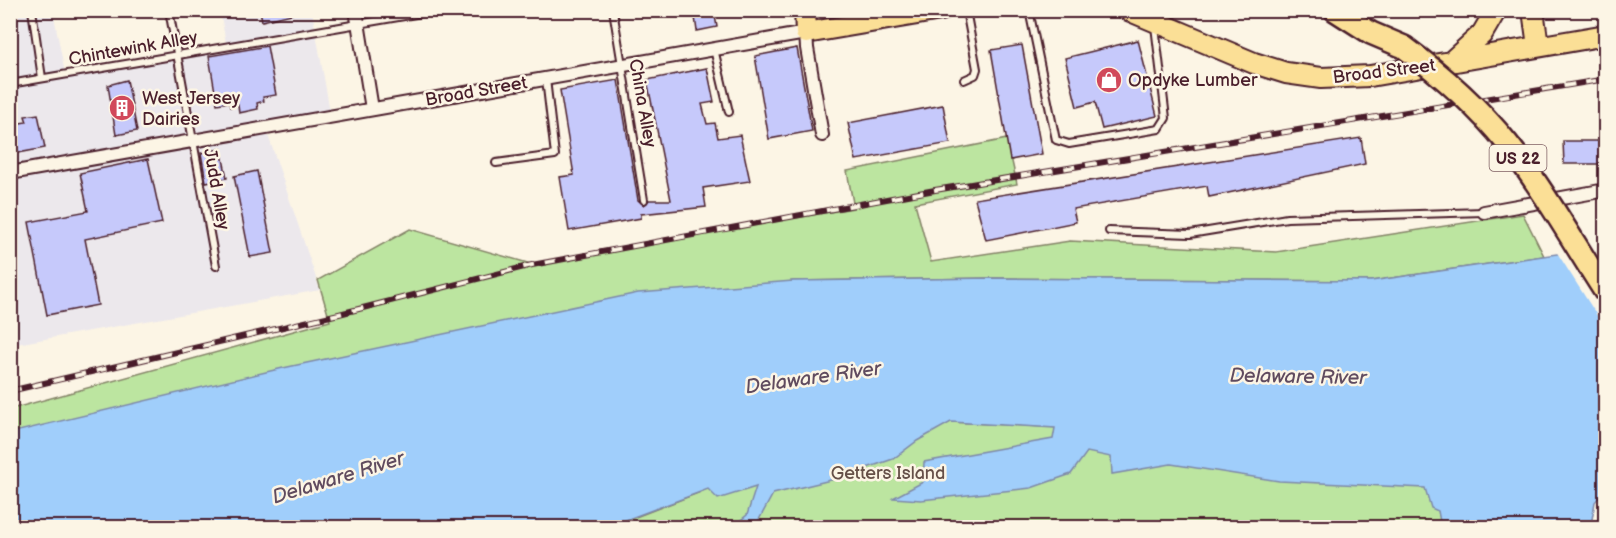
<svg xmlns="http://www.w3.org/2000/svg" width="1616" height="538" viewBox="0 0 1616 538" font-family="'Balsamiq Sans',sans-serif">
<style>
.built{fill:#ece8ec}
.green{fill:#bce5a0;stroke:#838266;stroke-width:1.5}
.water{fill:#a0cefb;stroke:#7e88a8;stroke-width:1.5}
.pier{fill:#fcf5e5}
.building{fill:#c6c9fb;stroke:#4a1f2b;stroke-width:1.5}
.lines{fill:none;stroke-linecap:round;stroke-linejoin:round}
.service-casing{stroke:#4a1f2b;stroke-width:10}
.minor-casing{stroke:#4a1f2b;stroke-width:16}
.primary-casing{stroke:#4a1f2b;stroke-width:24}
.trunk-casing{stroke:#4a1f2b;stroke-width:26}
.service{stroke:#fcf5e5;stroke-width:6}
.minor{stroke:#fcf5e5;stroke-width:12}
.primary{stroke:#fbdf96;stroke-width:20}
.trunk{stroke:#fbdf96;stroke-width:21}
.rail-casing{stroke:#4a1f2b;stroke-width:6}
.rail{stroke:#fcf5e5;stroke-width:4;stroke-dasharray:11;stroke-linecap:butt}
.trunk-bridge-casing{stroke:#4a1f2b;stroke-width:26;stroke-linecap:butt}
.trunk-bridge{stroke:#fbdf96;stroke-width:21}
.labels{text-anchor:middle;stroke-width:5;stroke-linejoin:round;paint-order:stroke}
.shield{fill:#fcf5e5;stroke:#7f5f63;stroke-width:1.5}
.shield-label{font-size:16px;font-weight:bold;fill:#4a1f2b}
.street-label{font-size:18px;fill:#4a1f2b;stroke:#fcf5e5}
.poi-label{font-size:18px;fill:#4a1f2b;stroke:#fcf5e5;text-anchor:start}
.park-label{font-size:18px;fill:#665048;stroke:#fcf5e5}
.water-label{font-size:20px;font-style:italic;fill:#604b5f;stroke:#fcf5e5}
</style>
<rect width="100%" height="100%" fill="#fcf5e5"/>
<filter id="ink" filterUnits="userSpaceOnUse"><feTurbulence type="fractalNoise" baseFrequency=".0167" numOctaves="2"/><feDisplacementMap in="SourceGraphic" scale="12" xChannelSelector="R" yChannelSelector="G"/><feConvolveMatrix kernelMatrix="1 2 1 2 8 2 1 2 1" color-interpolation-filters="sRGB"/></filter>
<g filter="url(#ink)">
<path class="built" d="M11 11H53L65 74 227 48 220 11H312L331 117 266 129 320 290 11 345Z"/>
<path class="green" d="M1007 139 1017 184 915 203 931 262 1070 241 1276 252 1523 214 1544 256 1371 281 992 278 793 281 11 433V409L330 321 318 280 410 229 538 266 572 256 854 208 847 171Z
M859 417 1120 431 1434 468 1441 527 607 528 698 493Z"/>
<path class="water" d="M1605 247V490L1595 502 1591 525 1588 527H1441L1438 511 1431 508 1425 488 1279 481 1171 464 1112 474 1111 457 1087 452 1071 474 1031 488 921 500 893 498 923 482 924 462 1053 439 1055 428 951 422 917 441 893 459 835 479 773 494 755 527H732L747 515 756 487 718 499 708 489 607 527H11L10 433 283 368 638 293 793 281 992 278 1371 281Z"/>
<path class="pier" d="M1598 245 1605 256V328L1556 251Z"/>
<path class="building" d="M260 10H292V14L262 21Z
M694 10H714L717 27 697 31Z
M1138 40 1157 116 1102 129 1095 102 1077 107 1065 58Z
M1022 45 1042 154 1010 160 991 50Z
M267 46 276 95 263 97 264 101 257 103 258 109 239 113 238 105 230 107 229 102 217 104 209 56Z
M797 48 812 131 769 139 755 56Z
M707 68 714 102 702 104 707 124 715 123 718 138 740 135 750 181 703 188 706 207 641 214V218L569 231 560 177 574 175 560 90 618 80 638 200 644 205 649 200H671L647 80Z
M127 80 137 131 116 135 108 85Z
M943 105 950 143 856 160 848 123Z
M38 114 45 148 18 153 13 124 27 122 25 116Z
M1361 138 1365 164 1209 197 1207 186 1073 209 1076 222 986 240 975 199Z
M1563 141H1603L1604 164H1564Z
M221 149 227 178 206 182 201 153Z
M148 159 162 223 85 239 98 305 47 315 29 222 88 211 80 173Z
M257 171 273 253 250 257 234 176Z"/>
<g class="lines">
<g class="service-casing">
<path id="service" d="M32 10 42 78
M169 10 216 266
M613 10 644 200
M1029 10 1056 140 1069 144 1159 129 1166 118 1155 26
M714 49 729 112
M964 80 975 75 977 69 966 10
M10 84 439 10
M496 163 555 155 546 79
M1109 231 1190 234 1287 218 1484 212"/>
</g>
<g class="minor-casing">
<path id="minor" d="M356 10 372 109
M10 173 806 33 807 48 822 135
M1484 212 1606 190"/>
</g>
<g class="primary-casing">
<path id="primary" d="M805 10 806 33 941 10
M1128 10 1254 63 1286 73 1321 78 1370 76 1606 35
M1533 10 1538 46
M1452 61 1482 34 1496 10"/>
</g>
<g class="trunk-casing">
<path id="trunk" d="M1335 10 1371 33 1404 47"/>
</g>
<use href="#service" class="service"/>
<use href="#minor" class="minor"/>
<use href="#primary" class="primary"/>
<use href="#trunk" class="trunk"/>
<g class="rail-casing">
<path id="rail" d="M10 391 339 314 532 265 935 190 1606 79"/>
</g>
<use href="#rail" class="rail"/>
<g class="trunk-bridge-casing">
<path id="trunk-bridge" d="M1404 47C1442 75 1477 106 1507 143 1543 188 1574 244 1606 293"/>
</g>
<use href="#trunk-bridge" class="trunk-bridge"/>
</g>
</g>
<defs>
<g id="shop-disc" transform="scale(1.35)"><circle r="9.5" fill="#d1495b" stroke="#fcf5e5"/><path d="M-5-2.5h2.3a2.7 3.5 0 0 1 5.4 0H5L5.5 6h-11ZM-1.5-2.5h3a1.5 2.3 0 0 0-3 0Z" fill="#fff"/></g>
<g id="building-disc" transform="scale(1.35)"><circle r="9.5" fill="#d1495b" stroke="#fcf5e5"/><path d="M-4-6H4V6H1V3H-1V6H-4ZM-2.5-4.3h1.7v1.8h-1.7ZM.8-4.3h1.7v1.8H.8ZM-2.5-1h1.7V.8h-1.7ZM.8-1h1.7V.8H.8Z" fill="#fff"/></g>
</defs>
<g fill-rule="evenodd">
<use href="#shop-disc" x="1109" y="80"/>
<use href="#building-disc" x="122" y="108"/>
</g>
<g class="labels">
<rect class="shield" x="1489.5" y="145" width="57" height="26" rx="4.5"/>
<g class="shield-label">
<text x="1518" y="164">US 22</text>
</g>
<g class="street-label">
<text transform="translate(133 48) rotate(-10)" y="6">Chintewink Alley</text>
<text transform="translate(1384 71) rotate(-7)" y="6">Broad Street</text>
<text transform="translate(476 91) rotate(-10)" y="6">Broad Street</text>
<text transform="translate(643 103) rotate(80)" y="6">China Alley</text>
<text transform="translate(217 189) rotate(80)" y="6">Judd Alley</text>
</g>
<g class="poi-label">
<text x="1128" y="86">Opdyke Lumber</text>
<text x="142" y="104">West Jersey<tspan x="142" dy="21">Dairies</tspan></text>
</g>
<g class="park-label">
<text x="888" y="479">Getters Island</text>
</g>
<g class="water-label">
<text transform="translate(1298 376) rotate(1)" y="7">Delaware River</text>
<text transform="translate(813 377) rotate(-8)" y="7">Delaware River</text>
<text transform="translate(338 477) rotate(-17)" y="7">Delaware River</text>
</g>
</g>
<rect width="1616" height="538" fill="none" stroke="#fcf5e5" stroke-width="36"/>
<rect x="18" y="18" width="1580" height="502" fill="none" stroke="#4a1f2b" stroke-width="2" filter="url(#ink)"/>
</svg>
